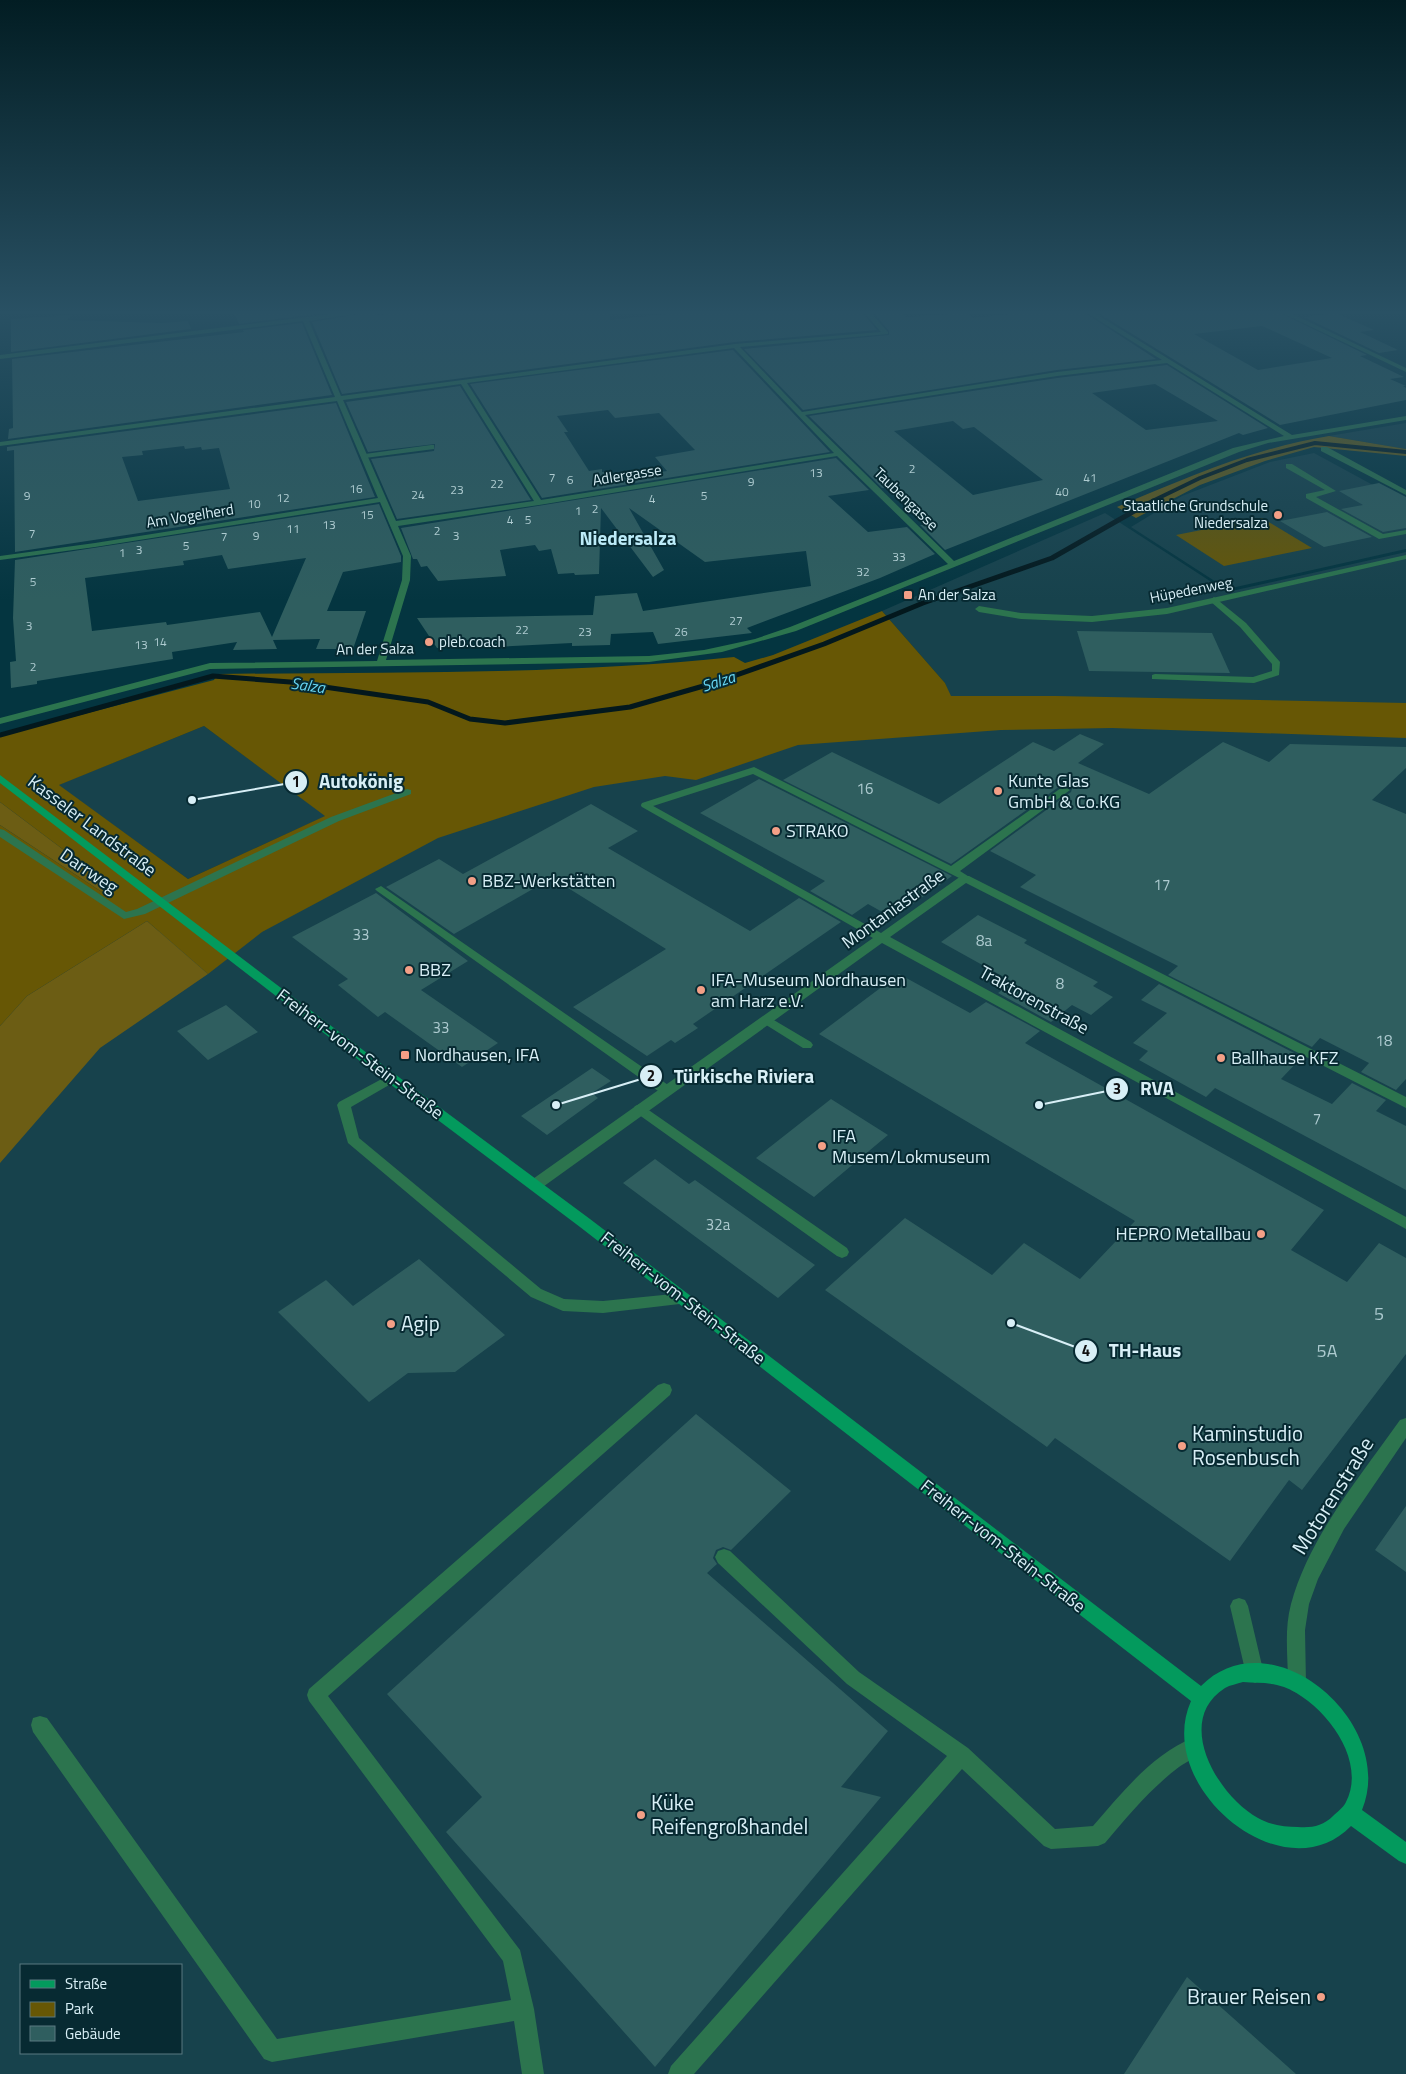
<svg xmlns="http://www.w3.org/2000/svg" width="1406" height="2074" viewBox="0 0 1406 2074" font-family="'Titillium Web',sans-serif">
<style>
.built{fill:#17424c;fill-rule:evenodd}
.green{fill:#675705;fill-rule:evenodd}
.forest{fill:#6c5d14}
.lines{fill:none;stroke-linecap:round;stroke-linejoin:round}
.stream-far1{stroke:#03181d;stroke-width:4}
.stream{stroke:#03181d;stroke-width:5}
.building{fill:#2f5e5f;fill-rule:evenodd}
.lane{fill:#2c744e;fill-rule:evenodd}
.street{fill:#2c744e;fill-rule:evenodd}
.secondary{fill:#039a5d;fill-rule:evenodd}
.poi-dot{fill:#f39f86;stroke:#072a32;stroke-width:2}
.labels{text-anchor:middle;stroke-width:4;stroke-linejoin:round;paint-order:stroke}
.far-number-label{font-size:12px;fill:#aecbd0}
.far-street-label{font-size:15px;fill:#d8eff6;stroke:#072a32}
.far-poi-label{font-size:15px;fill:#d8eff6;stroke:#072a32;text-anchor:start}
.number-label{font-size:15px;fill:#aecbd0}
.far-water-label{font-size:16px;font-style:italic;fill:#69d8f5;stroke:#072a32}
.poi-label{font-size:18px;fill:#d8eff6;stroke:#072a32;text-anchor:start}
.street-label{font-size:18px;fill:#d8eff6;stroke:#072a32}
.near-number-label{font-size:18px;fill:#aecbd0}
.far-district-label{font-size:19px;font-weight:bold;fill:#bcebf8;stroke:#072a32}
.near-poi-label{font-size:21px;fill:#d8eff6;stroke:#072a32;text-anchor:start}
.near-street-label{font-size:21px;fill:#d8eff6;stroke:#072a32}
.leader{fill:none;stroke:#d8eff6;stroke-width:2}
.callout-dot{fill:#d8eff6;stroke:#072a32;stroke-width:2}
.mark-label{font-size:15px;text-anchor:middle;font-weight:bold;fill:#111}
.callout-label{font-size:19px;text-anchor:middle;font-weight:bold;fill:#d8eff6;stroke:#072a32;stroke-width:4;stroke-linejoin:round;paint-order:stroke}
</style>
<rect width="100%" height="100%" fill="#043540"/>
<path class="built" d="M1406 423V449L1329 436Z
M1314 453 1406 503V549L1227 589 1131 527 1182 496 1270 462Z
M1105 513 1227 592 1406 552V2074H0V1026L337 825 950 696 945 683 882 611ZM21 1965H181V2053H21Z
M204 726 326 816 188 879 58 785Z"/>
<path class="green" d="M1262 518 1312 548 1224 566 1176 535Z
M882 611 945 683 951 696H1056L1406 703V738L1112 728 1001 730 798 745 696 780 665 776 594 787 438 838 262 932 208 974 147 921 27 996 0 1026V825L105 894 113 887 0 802V736L214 680 217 674C389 672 563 675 734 657L745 663 773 655ZM204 726 325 816 188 879 59 785Z"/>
<path class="forest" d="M1329 436 1406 449V456L1314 447 1265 461 1200 485 1136 518 1117 507C1186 478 1254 448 1329 436Z
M0 802 113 887V892L105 894 0 825Z
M147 921 208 974 100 1048 0 1163V1026L27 996Z"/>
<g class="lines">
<path class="stream-far1" d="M1140 507 1200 478 1247 460 1315 443 1406 452"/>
<path class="stream" d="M0 735 213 676 290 682 428 702 470 719 505 723 630 707 714 683 824 644 923 603 1052 558 1143 506"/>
</g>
<path class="building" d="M233 311H340L239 324Z
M376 311 378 315 415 311H610V320L696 311H861L877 330 735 342 342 394 312 322Z
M872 311H900L906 317 968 313 973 318 1038 311H1082L1156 359 1057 370 803 410 744 349 889 335V331Z
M1095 311H1276L1367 355 1360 356 1404 377 1390 379 1406 386H1403L1406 388V400L1280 425ZM1262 326 1269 329 1332 358 1258 370 1194 334Z
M1336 313 1374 330 1360 332 1398 350 1379 353 1304 317Z
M72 315 67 320 162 323 188 321 191 329 11 352V319Z
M302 323 332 395 8 439 9 429 13 428 12 359 244 332 243 330Z
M733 350 830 452 542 498 470 384ZM608 410 615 418 659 413 695 450 655 457 667 471 612 479 608 472H602V469L589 471 564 432H568L557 416Z
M1167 365 1268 428 1243 435 1239 433 945 550 920 525H928L885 488H882L809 416 1057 378ZM1155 384 1218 421 1146 430 1092 393ZM953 421 963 429 974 427 1043 480 973 495 894 431Z
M460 386 531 500 397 519 371 459 434 451 435 444 368 452 346 402Z
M336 403 375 497 15 552 14 450 7 451V447ZM184 446 185 449 201 447 202 450 219 448 230 489 138 501 122 457 143 455 142 451Z
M836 458 869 490 828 496 868 532 907 527 935 554 880 578 747 628 752 633 658 644 653 632 611 634 610 645 572 646V643L495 647 496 640H454L453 647 437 648 417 618 593 615 595 596 637 593 643 611 811 586 806 551 705 562 629 508 664 570 653 577 601 508 599 574 575 575 574 573 558 574 551 549 539 551 535 545 500 550 506 576 438 581 427 566 421 567 417 559H413L401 528Z
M1379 483 1406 497V528L1383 532 1341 509 1363 505 1339 491Z
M379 504 401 556V562L343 572 327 611H366L353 649H316L320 639 273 640 277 649 233 650 237 642 172 652 173 659 37 681V684L11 688 10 662 16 661 13 618 15 560ZM222 555 228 569 306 558 272 637 260 612 167 625 166 622 92 631 85 578 184 565 183 561Z
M1327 512 1372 537 1324 547 1280 521Z
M1077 631 1212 633 1230 673 1089 671Z
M1080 734 1104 744 1078 763 1149 794 1223 742 1269 762 1290 744 1406 747V768L1372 800 1406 814V1079L1396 1090 1361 1072 1369 1063 1320 1038 1312 1047 1168 975 1178 966 1020 887 1036 875 990 851 1071 792 1072 789 1066 785 1060 786 951 864 783 780 832 752 939 804 1033 742 1054 751Z
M759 779 952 876 893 918 868 904 852 915 810 891 825 881 700 813Z
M591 804 638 831 608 848 750 931 799 898 841 922 693 1024 698 1028 675 1043 671 1040 647 1056 573 1007 666 949 552 878 454 934 386 887 439 859 463 874Z
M376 893 468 961 421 990 498 1043 462 1067 385 1012 378 1017 338 985 348 979 292 937Z
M978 915 1027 940 1024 943 1098 982 1093 986 1113 997 1091 1015 1072 1005 1051 1022 998 993 1013 982 941 942Z
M899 974 970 1013 986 1002 1040 1031 1025 1043 1324 1210 1291 1250 1347 1282 1379 1243 1406 1258V1354L1302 1490 1289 1480 1230 1561 1055 1438 1047 1447 825 1290 905 1218 992 1275 1024 1243 1080 1279 1135 1221 819 1034Z
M1159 984 1302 1057 1281 1079 1332 1104 1352 1083 1386 1100 1376 1111 1406 1126V1190L1215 1088 1206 1097 1139 1060 1148 1051 1133 1043 1167 1013 1141 1000Z
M226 1005 258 1032 208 1060 177 1031Z
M592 1068 611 1081 592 1093 598 1098 547 1135 521 1116Z
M831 1099 888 1135 814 1197 756 1158Z
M655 1159 689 1184 695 1180 815 1265 778 1298 623 1183Z
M419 1259 505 1335 455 1372 408 1373 369 1402 278 1312 326 1280 353 1306Z
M696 1414 791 1491 731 1550 723 1547 716 1550 713 1558 717 1564 707 1573 888 1731 841 1787 881 1797 655 2067 446 1832 482 1797 387 1694Z
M1406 1506V1572L1375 1550Z
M1187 1977 1296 2074H1124Z"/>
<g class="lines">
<path class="lane" d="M431 445H434V449L365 458 361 456 365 454Z
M1286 464H1292L1336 491 1316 497 1383 534 1406 530V534L1379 539 1306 498V494L1325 490 1286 468Z
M1214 597 1246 623 1280 662 1279 675 1254 683 1152 679V675L1155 674 1253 677 1272 671V664L1240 627 1211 602 1210 600Z
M754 767 951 866 1061 788 1065 787 1070 790 960 871 971 878 965 881 753 774 650 807H642L641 805 642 803Z
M381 886 671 1087 672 1090 671 1093H661L377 891 375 889Z
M767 1016 811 1042 813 1045 811 1048H803L763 1023 761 1020 763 1017Z
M391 1074 397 1078 396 1081 351 1107 359 1138 541 1289 564 1299 603 1301 683 1293 688 1295 690 1299 688 1303 603 1313 563 1311 531 1297 348 1143 337 1105 339 1102Z
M640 1104 847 1248 849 1252 847 1256 842 1258 837 1256 635 1112 633 1109 635 1106Z
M664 1383 670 1385 672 1390 670 1395 328 1696 520 1950 534 2009 544 2074H522L514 2021 272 2062 264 2059 33 1732 31 1725 33 1718 40 1716 47 1718 277 2039 511 2000 503 1961 309 1701 307 1695 309 1689 658 1385Z
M724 1549 730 1551 859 1672 968 1748 1055 1829 1093 1826C1121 1794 1152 1754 1193 1738L1200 1740 1202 1747C1198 1757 1188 1761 1179 1767 1151 1788 1128 1816 1105 1843L1098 1846 1051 1849 1044 1846 962 1769 694 2074H668L671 2066 947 1756 847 1684 718 1563 715 1557 718 1551Z
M1239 1598 1245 1600 1248 1606 1264 1674 1261 1680 1255 1683 1249 1680 1246 1674 1230 1606 1233 1600Z"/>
<path class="street" d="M356 311H374L309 321 341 396 735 344 881 332 863 311H869L888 332V334L740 347 802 412 1057 372 1162 360 1084 311H1091L1292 435 1406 416V420L1268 443 1239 452 796 631 722 652 649 662 210 669 0 724V718L210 663 377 661 402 580 403 556 380 502 95 547 0 560V556L95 543 378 498 337 401 0 446V442L335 397 303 321 0 359V355ZM734 348 834 453 541 500 467 383ZM1167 363 1284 436 1233 448 954 561 805 415 1057 376ZM461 384 534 501 396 521 343 400ZM837 456 948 564 790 627 755 639 704 650 649 656 386 660 410 580 411 556 398 526 539 505Z
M1278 311H1286L1406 368V372Z
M1321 447H1327L1406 490V495L1321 451Z
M1406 555V559L1167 614 1092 622 1021 619 979 612 975 609 979 606 1021 613 1092 616 1167 608Z
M407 789 411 790V794L339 821 145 914 124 919 0 837V829L4 830 126 912 137 909 331 817Z
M646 802 881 933 961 876H969L1406 1097V1108L966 883 890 937 1406 1217V1229L882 943 540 1189H530L528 1185 530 1181 873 938 642 807 641 805Z
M1406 1418V1438L1344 1529 1318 1579 1309 1604 1305 1630 1306 1684 1303 1690 1297 1693 1291 1690 1288 1684C1288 1657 1284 1630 1291 1604 1310 1535 1360 1477 1400 1420Z"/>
<path class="secondary" d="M0 775 396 1075 590 1219 1201 1686C1271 1615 1398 1723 1362 1810L1406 1842V1864L1399 1861 1351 1826C1283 1896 1153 1786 1191 1701L580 1227 386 1081 0 783ZM1243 1682C1257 1683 1270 1682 1284 1687 1323 1702 1368 1759 1346 1802 1343 1808 1337 1812 1333 1816 1323 1826 1312 1828 1298 1827 1285 1827 1270 1825 1258 1818 1218 1796 1173 1721 1225 1688 1230 1685 1237 1684 1243 1682Z"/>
</g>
<linearGradient id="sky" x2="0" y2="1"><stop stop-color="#021d23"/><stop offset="0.52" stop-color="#295164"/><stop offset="1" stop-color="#295164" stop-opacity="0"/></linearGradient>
<rect width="1406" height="601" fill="url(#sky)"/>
<g class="poi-dot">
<circle cx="1278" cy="515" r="5"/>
<rect x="903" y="590" width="10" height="10" rx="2.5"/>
<circle cx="429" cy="642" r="5"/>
<circle cx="998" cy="791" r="5"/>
<circle cx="776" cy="831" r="5"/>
<circle cx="472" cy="881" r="5"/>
<circle cx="409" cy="970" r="5"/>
<circle cx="701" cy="990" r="5"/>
<rect x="400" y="1050" width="10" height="10" rx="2.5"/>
<circle cx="1221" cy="1058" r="5"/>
<circle cx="822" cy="1146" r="5"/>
<circle cx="1261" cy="1234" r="5"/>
<circle cx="391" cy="1324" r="5"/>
<circle cx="1182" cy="1446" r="5"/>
<circle cx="641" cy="1815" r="5"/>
<circle cx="1321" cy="1997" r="5"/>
</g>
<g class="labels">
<g class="far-number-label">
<text x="912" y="473">2</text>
<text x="816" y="477">13</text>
<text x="552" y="482">7</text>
<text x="1090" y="482">41</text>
<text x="570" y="484">6</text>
<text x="751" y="486">9</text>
<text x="497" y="488">22</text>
<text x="356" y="493">16</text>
<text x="457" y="494">23</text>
<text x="1062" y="496">40</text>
<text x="418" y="499">24</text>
<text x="27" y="500">9</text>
<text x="704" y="500">5</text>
<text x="283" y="502">12</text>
<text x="652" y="503">4</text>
<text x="254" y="508">10</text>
<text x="595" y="513">2</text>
<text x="578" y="515">1</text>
<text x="367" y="519">15</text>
<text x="510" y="524">4</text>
<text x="528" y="524">5</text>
<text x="329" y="529">13</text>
<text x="293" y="533">11</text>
<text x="437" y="535">2</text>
<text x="32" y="538">7</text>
<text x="256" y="540">9</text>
<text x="456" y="540">3</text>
<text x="224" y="541">7</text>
<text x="186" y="550">5</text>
<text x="139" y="554">3</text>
<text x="122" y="557">1</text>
<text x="899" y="561">33</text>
<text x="863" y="576">32</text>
<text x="33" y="586">5</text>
<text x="736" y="625">27</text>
<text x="29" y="630">3</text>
<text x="522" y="634">22</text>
<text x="585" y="636">23</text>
<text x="681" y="636">26</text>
<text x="160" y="646">14</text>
<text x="141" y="649">13</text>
<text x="33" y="671">2</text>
</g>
<g class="far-street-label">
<text transform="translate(627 475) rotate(-9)" y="5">Adlergasse</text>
<text transform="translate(906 499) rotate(44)" y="5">Taubengasse</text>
<text transform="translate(190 516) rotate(-9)" y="5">Am Vogelherd</text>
<text transform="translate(1191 590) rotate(-11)" y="5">Hüpedenweg</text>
<text transform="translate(375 649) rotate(-1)" y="5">An der Salza</text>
</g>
<g class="far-poi-label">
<text x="1268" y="511" text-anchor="end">Staatliche Grundschule<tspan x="1268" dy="17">Niedersalza</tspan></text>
<text x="918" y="600">An der Salza</text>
<text x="439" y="647">pleb.coach</text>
</g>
<g class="number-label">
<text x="865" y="794">16</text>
<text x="1162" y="890">17</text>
<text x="361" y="940">33</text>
<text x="984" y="946">8a</text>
<text x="1060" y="989">8</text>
<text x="441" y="1033">33</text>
<text x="1384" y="1046">18</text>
<text x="1317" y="1124">7</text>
<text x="718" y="1230">32a</text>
</g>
<g class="far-water-label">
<text transform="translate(718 681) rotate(-18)" y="6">Salza</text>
<text transform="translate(308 685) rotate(8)" y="6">Salza</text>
</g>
<g class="poi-label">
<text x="1008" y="787">Kunte Glas<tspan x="1008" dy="21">GmbH &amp; Co.KG</tspan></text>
<text x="786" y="837">STRAKO</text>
<text x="482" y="887">BBZ-Werkstätten</text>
<text x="419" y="976">BBZ</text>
<text x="711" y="986">IFA-Museum Nordhausen<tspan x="711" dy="21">am Harz e.V.</tspan></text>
<text x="415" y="1061">Nordhausen, IFA</text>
<text x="1231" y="1064">Ballhause KFZ</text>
<text x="832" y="1142">IFA<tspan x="832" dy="21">Musem/Lokmuseum</tspan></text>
<text x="1251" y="1240" text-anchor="end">HEPRO Metallbau</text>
</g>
<g class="street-label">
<text transform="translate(92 826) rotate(37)" y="6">Kasseler Landstraße</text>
<text transform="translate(89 871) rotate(34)" y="6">Darrweg</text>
<text transform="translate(893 909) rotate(-36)" y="6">Montaniastraße</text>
<text transform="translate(1034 1000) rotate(29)" y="6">Traktorenstraße</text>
<text transform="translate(360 1054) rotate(37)" y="6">Freiherr-vom-Stein-Straße</text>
<text transform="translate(683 1298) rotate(38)" y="6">Freiherr-vom-Stein-Straße</text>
<text transform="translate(1003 1546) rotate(38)" y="6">Freiherr-vom-Stein-Straße</text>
</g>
<g class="near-number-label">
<text x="1379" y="1320">5</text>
<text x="1327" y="1357">5A</text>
</g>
<g class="far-district-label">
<text x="628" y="545">Niedersalza</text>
</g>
<g class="near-poi-label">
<text x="401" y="1331">Agip</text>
<text x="1192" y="1441">Kaminstudio<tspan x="1192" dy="24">Rosenbusch</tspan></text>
<text x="651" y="1810">Küke<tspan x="651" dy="24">Reifengroßhandel</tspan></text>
<text x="1311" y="2004" text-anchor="end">Brauer Reisen</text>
</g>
<g class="near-street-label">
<text transform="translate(1333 1496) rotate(-58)" y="7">Motorenstraße</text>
</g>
</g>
<path class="leader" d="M192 800L296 782M556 1105L651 1076M1039 1105L1117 1089M1011 1323L1086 1351"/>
<g class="callout-dot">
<circle cx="192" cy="800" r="5"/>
<circle cx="556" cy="1105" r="5"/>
<circle cx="1039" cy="1105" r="5"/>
<circle cx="1011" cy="1323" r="5"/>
<circle cx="296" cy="782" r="12"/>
<circle cx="651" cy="1076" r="12"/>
<circle cx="1117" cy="1089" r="12"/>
<circle cx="1086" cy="1351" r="12"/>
</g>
<g class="mark-label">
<text x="296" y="787">1</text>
<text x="651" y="1081">2</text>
<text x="1117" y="1094">3</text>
<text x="1086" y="1356">4</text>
</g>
<g class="callout-label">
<text x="361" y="788">Autokönig</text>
<text x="744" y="1083">Türkische Riviera</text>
<text x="1157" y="1095">RVA</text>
<text x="1145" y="1357">TH-Haus</text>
</g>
<rect x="20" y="1964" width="162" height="90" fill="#072a32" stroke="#5b7980"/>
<rect x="30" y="1980" width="25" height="8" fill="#039a5d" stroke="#5b7980"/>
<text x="65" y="1989" font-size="15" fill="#d8eff6">Straße</text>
<rect x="30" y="2002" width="25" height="15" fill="#675705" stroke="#5b7980"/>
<text x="65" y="2014" font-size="15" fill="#d8eff6">Park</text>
<rect x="30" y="2026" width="25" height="15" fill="#2f5e5f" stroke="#5b7980"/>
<text x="65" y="2039" font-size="15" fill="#d8eff6">Gebäude</text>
</svg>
